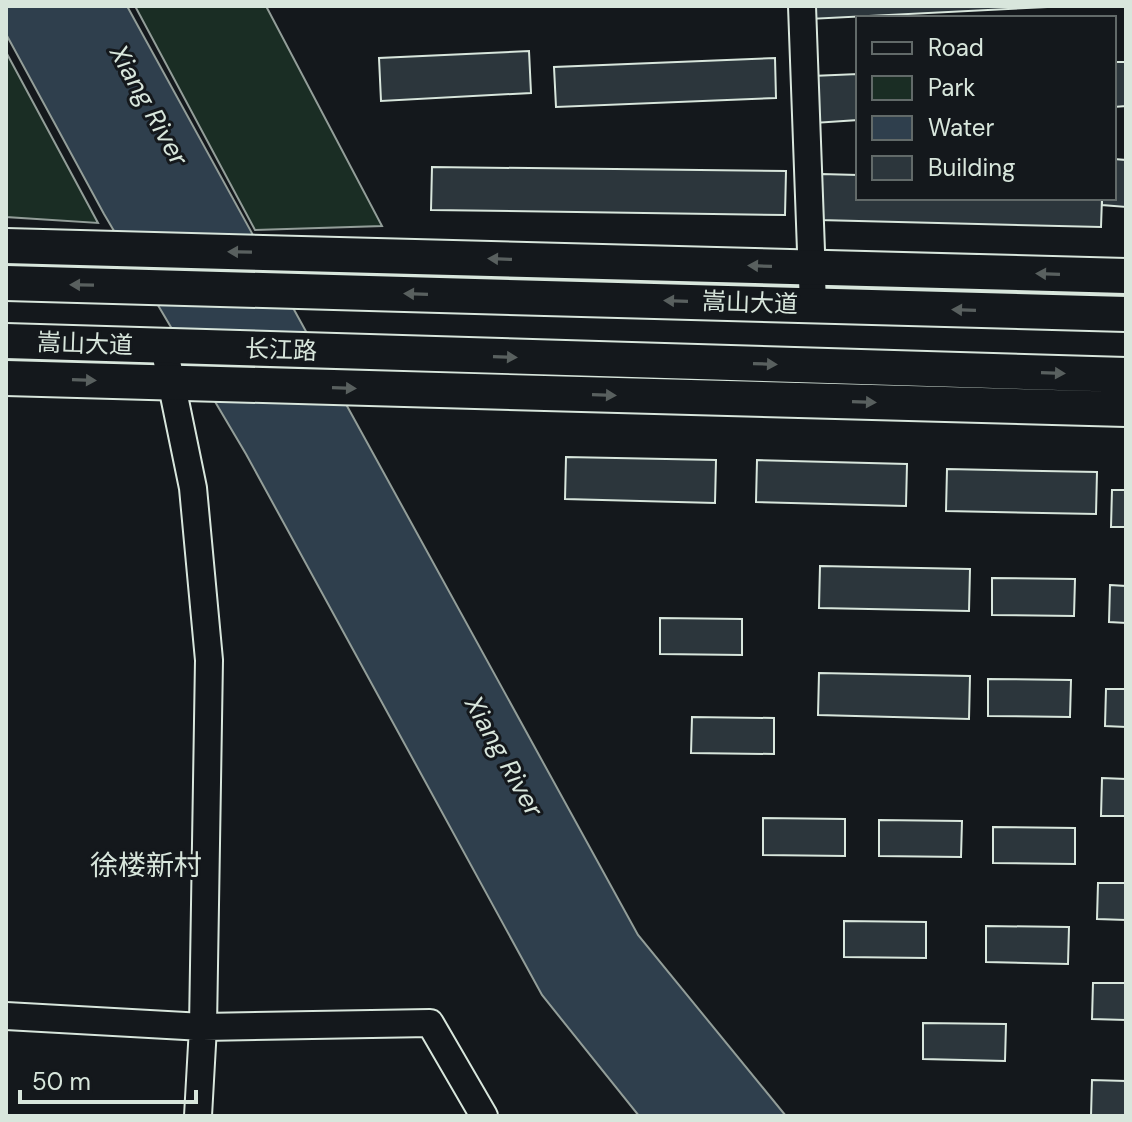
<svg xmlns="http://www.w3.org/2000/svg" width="1132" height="1122" viewBox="0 0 1132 1122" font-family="'DM Sans','Noto Sans SC',sans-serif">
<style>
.green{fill:#1a2d24;stroke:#939e99;stroke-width:2}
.water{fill:#2f3f4d;stroke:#939e99;stroke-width:2}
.building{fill:#2c363c;stroke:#d8e6dc;stroke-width:2}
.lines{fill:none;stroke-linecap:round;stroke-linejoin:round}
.minor-casing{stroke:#d8e6dc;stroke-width:30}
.major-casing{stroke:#d8e6dc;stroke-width:38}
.minor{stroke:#14181c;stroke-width:26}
.major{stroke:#14181c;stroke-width:34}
.oneway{fill:#59605f}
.labels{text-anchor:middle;stroke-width:6;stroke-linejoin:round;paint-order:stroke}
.street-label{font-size:24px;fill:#d8e6dc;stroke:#14181c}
.water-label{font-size:26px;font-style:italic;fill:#d8e6dc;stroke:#14181c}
.quarter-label{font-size:28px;fill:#d8e6dc;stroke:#14181c}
</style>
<rect width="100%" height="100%" fill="#14181c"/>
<path class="green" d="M135 6H266L382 226 255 230Z
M6 52 98 223 6 217Z"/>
<path class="water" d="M6 6H127L638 935 786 1116H639L542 995 246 454 104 214 6 34Z"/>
<path class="building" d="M808 6H1068L809 19Z
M529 51 531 93 381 101 379 58Z
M775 58 776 98 556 107 554 67Z
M1114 62H1126V106L1114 107Z
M858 74V120L814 123 812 76Z
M1114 159 1126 160V207L1102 205V198H1114Z
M432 167 786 171 785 215 431 210Z
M821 174 858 175V198H1102L1101 227 819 220Z
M566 457 716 460 715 503 565 499Z
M757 460 907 464 906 506 756 502Z
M947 469 1097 472 1096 514 946 511Z
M1112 490H1126V527H1111Z
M820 566 970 569 969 611 819 608Z
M992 578 1075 579 1074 616 992 615Z
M1110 585 1126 586V623L1109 622Z
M660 618 742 619V655L660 654Z
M819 673 970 676 969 719 818 715Z
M988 679 1071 680 1070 717 988 716Z
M1106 689H1126V727L1105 726Z
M692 717 774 718V754L691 753Z
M1102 778 1126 779V816H1101Z
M763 818 845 819V856L763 855Z
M879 820 962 821 961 857 879 856Z
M993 827 1075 828V864L993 863Z
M1098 883H1126V920L1097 919Z
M844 921 926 922V958L844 957Z
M986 926 1069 927 1068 964 986 962Z
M1093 983H1126V1020L1092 1019Z
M923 1023 1006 1024 1005 1061 923 1059Z
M1092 1080 1126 1081V1116H1091Z"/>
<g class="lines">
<g class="minor-casing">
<path id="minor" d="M802 6 813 305
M164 347 193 488 209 660 203 1027 430 1023 484 1116
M6 1016 203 1027 198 1116"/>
</g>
<g class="major-casing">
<path id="major" d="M6 246 1126 276
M6 283 1126 314
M6 341 1126 375
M6 378 1126 409"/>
</g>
<use href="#minor" class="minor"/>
<use href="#major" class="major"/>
</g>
<defs><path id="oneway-solid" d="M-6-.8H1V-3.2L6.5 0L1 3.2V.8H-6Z" transform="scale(2)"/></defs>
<g class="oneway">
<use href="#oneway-solid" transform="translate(240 252) rotate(-179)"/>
<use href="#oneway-solid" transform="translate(500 259) rotate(-178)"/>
<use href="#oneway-solid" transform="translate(760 266) rotate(-178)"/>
<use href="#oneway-solid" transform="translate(1048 274) rotate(-178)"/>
<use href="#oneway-solid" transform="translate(82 285) rotate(-179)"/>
<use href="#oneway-solid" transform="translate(416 294) rotate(-178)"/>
<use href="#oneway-solid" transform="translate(676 301) rotate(-178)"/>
<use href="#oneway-solid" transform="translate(964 310) rotate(-178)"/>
<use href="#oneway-solid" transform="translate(505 357) rotate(2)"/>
<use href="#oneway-solid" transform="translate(765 364) rotate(2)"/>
<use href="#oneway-solid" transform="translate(1053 373) rotate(2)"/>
<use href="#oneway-solid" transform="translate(84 380) rotate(2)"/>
<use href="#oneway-solid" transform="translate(344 388) rotate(2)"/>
<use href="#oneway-solid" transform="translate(604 395) rotate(2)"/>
<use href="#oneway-solid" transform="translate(864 402) rotate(2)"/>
</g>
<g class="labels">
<g class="street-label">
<text transform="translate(750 303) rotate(2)" y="8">嵩山大道</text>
<text transform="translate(85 344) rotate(2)" y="8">嵩山大道</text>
<text transform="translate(281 350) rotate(2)" y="8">长江路</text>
</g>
<g class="water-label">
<text transform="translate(149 105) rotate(61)" y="9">Xiang River</text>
<text transform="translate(504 756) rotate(61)" y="9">Xiang River</text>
</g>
<g class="quarter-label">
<text x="146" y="875">徐楼新村</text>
</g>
</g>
<rect width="1132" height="1122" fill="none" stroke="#d8e6dc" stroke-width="16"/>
<rect x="856" y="16" width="260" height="184" fill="#14181c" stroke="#626a69" stroke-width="2"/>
<rect x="872" y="42" width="40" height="12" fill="#14181c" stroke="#626a69" stroke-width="2"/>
<text x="928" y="56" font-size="24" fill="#d8e6dc">Road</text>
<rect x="872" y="76" width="40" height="24" fill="#1a2d24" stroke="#626a69" stroke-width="2"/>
<text x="928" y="96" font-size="24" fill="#d8e6dc">Park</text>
<rect x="872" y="116" width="40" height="24" fill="#2f3f4d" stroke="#626a69" stroke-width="2"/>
<text x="928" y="136" font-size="24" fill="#d8e6dc">Water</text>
<rect x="872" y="156" width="40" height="24" fill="#2c363c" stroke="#626a69" stroke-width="2"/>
<text x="928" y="176" font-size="24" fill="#d8e6dc">Building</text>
<path d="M20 1090v12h176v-12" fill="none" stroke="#d8e6dc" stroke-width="4"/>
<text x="32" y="1090" font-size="24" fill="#d8e6dc" stroke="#14181c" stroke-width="6" paint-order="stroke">50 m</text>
</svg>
